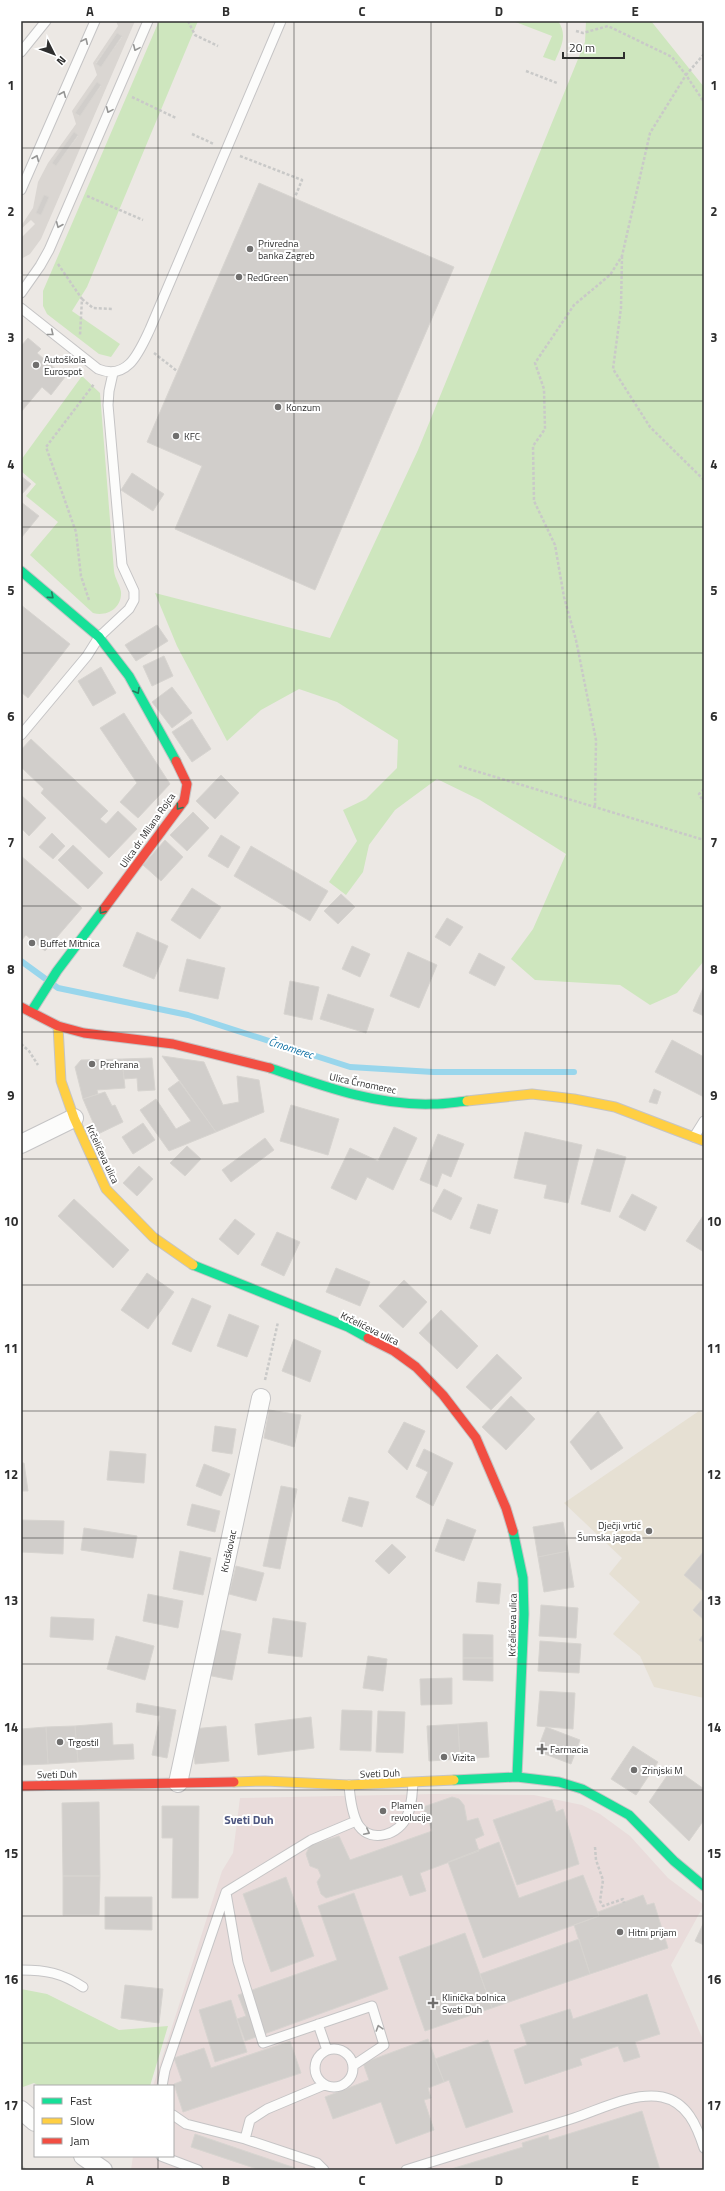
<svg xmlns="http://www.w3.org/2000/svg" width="725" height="2191" viewBox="0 0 725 2191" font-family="'Titillium Web',sans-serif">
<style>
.education{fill:#e6e0d3}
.medical{fill:#e9dcdb}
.green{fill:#cee6be}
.plaza{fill:#dad6d2;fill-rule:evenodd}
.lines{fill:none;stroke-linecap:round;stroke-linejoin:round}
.stream{stroke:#99d6ec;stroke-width:6}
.building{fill:#d1cecb;stroke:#d7d4d0}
.lane-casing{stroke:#c5c4c5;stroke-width:11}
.street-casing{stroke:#c5c4c5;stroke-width:20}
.fast-casing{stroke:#c5c4c5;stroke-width:11}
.slow-casing{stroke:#c5c4c5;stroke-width:11}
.jam-casing{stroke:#c5c4c5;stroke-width:11}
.path{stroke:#c9c9c8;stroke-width:2.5;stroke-dasharray:3 2;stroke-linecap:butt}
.lane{stroke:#fcfcfb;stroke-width:9}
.street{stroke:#fcfcfb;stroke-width:18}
.fast{stroke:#16e098;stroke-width:9}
.slow{stroke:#ffcf43;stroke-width:9}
.jam{stroke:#f24e42;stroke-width:9}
.oneway{stroke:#959594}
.oneway2{stroke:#237e5e}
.grid{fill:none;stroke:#2e2e2e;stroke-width:1;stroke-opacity:0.55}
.poi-dot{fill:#706f6e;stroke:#fff;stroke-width:1.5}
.labels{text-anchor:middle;stroke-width:4;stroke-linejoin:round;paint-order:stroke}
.poi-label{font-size:10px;fill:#2e2e2e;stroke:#fff;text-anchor:start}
.street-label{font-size:10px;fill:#2e2e2e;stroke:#fff}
.water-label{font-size:11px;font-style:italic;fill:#0d6fa3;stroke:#fff}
.quarter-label{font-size:12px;font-weight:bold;fill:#4d5680;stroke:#fff}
.neatline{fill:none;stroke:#2e2e2e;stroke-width:1.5}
.grid-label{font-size:13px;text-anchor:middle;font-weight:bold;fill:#2e2e2e}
</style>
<rect width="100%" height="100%" fill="#ece8e4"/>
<path class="education" d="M699 1411 704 1414V1698L654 1687 640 1656 613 1634 640 1602 609 1574 622 1558 564 1503Z"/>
<path class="medical" d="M435 1794 534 1795 582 1805 600 1814 630 1836 668 1878 704 1905 671 1965 704 2042V2170H131L133 2156H173V2086H153L222 1871 233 1853 240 1798Z"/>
<path class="green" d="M159 21H198L87 287 72 311 120 344 111 357 99 354 47 314 43 306V291Z
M513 21H558C568 35 561 47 555 61L543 57 552 36Z
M586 21H651L704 87V961L677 993 650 1005 620 985 535 980 511 959 533 929 566 854 480 800 437 779 395 810 369 845 363 872 346 895 329 882 357 841 343 810 366 799 397 768 398 740 337 702 299 689 261 710 227 741 177 646 155 593 330 638 418 450 585 42Z
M82 376 100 393 114 571C115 579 120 585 121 592 122 608 107 617 93 613L30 555 58 522 26 496 36 484 21 471V460Z
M21 1989 47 1994 119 2030 168 2026 150 2086H39L34 2083 23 2087 21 2084Z"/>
<path class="plaza" d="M116 21H135L41 239 30 254 21 259V238L35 224 31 220 21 229V226L33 208 38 182 48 163 76 124 72 111 97 75 93 63 118 26ZM117 33 122 37 101 67 96 63ZM97 83 101 86 79 116 75 113ZM74 133 78 136 56 166 52 163Z"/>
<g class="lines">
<path class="stream" d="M21 961 58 988 188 1015 350 1067 433 1072H574"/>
</g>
<path class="building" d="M117 33 122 36 101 67 96 64Z
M97 82 101 85 80 116 75 113Z
M74 132 78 135 56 166 52 163Z
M259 183 454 267 315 590 175 529 202 466 147 442Z
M44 195 49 197 41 215 36 213Z
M28 338 41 349 37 353 65 377 51 395 42 387 21 412V346Z
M132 473 164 494 153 511 121 490Z
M21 476 31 484 21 495Z
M21 502 39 516 21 538Z
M21 605 70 644 28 698 21 692Z
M157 625 168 641 136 661 125 645Z
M164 656 173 676 152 686 143 666Z
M101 667 116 693 93 706 78 681Z
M172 687 192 713 172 728 152 702Z
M124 713 170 784 138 818 120 802 137 783 100 728Z
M192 719 211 749 192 762 172 732Z
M31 739 108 811 100 819 106 824 118 811 137 829 109 858 41 793 44 789 21 767V750Z
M221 775 239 793 215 819 196 801Z
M21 795 46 818 29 836 21 828Z
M193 812 209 828 187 851 170 835Z
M52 833 65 846 53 859 39 847Z
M221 835 240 847 228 868 208 856Z
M165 840 183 857 161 881 143 865Z
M73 845 103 873 88 889 58 860Z
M251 846 328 891 310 921 234 876Z
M21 856 82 908 45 951 26 935 21 941Z
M192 888 221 907 200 939 171 920Z
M341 894 355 907 338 924 324 911Z
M447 918 463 927 450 946 435 937Z
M137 932 168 946 154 979 123 966Z
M352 946 370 954 360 977 342 969Z
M408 952 437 965 419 1008 390 996Z
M479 953 505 967 495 986 469 973Z
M187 959 225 968 218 999 179 991Z
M290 981 319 987 312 1020 284 1014Z
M704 986V1016L693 1011Z
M328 994 374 1009 366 1033 320 1019Z
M672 1040 704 1057V1097L655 1072Z
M162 1056 204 1062 223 1105 239 1102 237 1076 259 1080 264 1112 216 1132Z
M152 1058 155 1090 138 1091 137 1078 124 1079 122 1059Z
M122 1059 125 1088 97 1090 98 1094 83 1099 75 1067 81 1060Z
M179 1081 216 1132 169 1151 140 1110 156 1099 176 1129 191 1121 168 1089Z
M654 1089 661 1092 657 1104 649 1102Z
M105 1092 112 1106 115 1105 123 1122 98 1134 83 1099Z
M291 1105 339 1119 328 1155 280 1141Z
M143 1123 155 1140 133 1154 122 1137Z
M394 1127 417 1138 393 1190 367 1177 356 1200 331 1188 350 1148 378 1161Z
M525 1132 582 1145 568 1203 544 1198 547 1185 514 1178Z
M438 1134 464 1144 451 1177 442 1173 437 1187 420 1180Z
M265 1138 274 1150 231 1182 222 1170Z
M187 1146 201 1159 185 1176 170 1163Z
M597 1149 626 1157 610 1212 581 1204Z
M139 1166 153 1179 137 1196 123 1183Z
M444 1189 462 1198 451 1220 432 1211Z
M632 1194 657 1207 645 1231 619 1217Z
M74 1199 129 1250 113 1268 58 1216Z
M478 1204 498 1210 490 1234 470 1228Z
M703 1216 704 1217V1252L686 1241Z
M235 1219 255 1234 238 1255 219 1239Z
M277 1232 300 1242 284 1276 261 1265Z
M336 1268 370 1282 360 1306 326 1292Z
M147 1273 174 1292 148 1329 121 1310Z
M404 1280 427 1302 403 1328 379 1306Z
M192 1298 211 1306 191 1352 172 1344Z
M441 1310 478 1346 457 1369 419 1333Z
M229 1314 259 1326 247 1357 217 1346Z
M294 1339 321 1351 310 1382 282 1371Z
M497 1354 522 1378 491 1410 466 1387Z
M511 1396 535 1419 506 1450 482 1427Z
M269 1410 301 1415 294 1447 264 1438Z
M598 1411 623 1448 591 1470 570 1442Z
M404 1422 425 1431 407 1470 388 1452Z
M215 1426 236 1429 232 1454 212 1451Z
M424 1449 453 1463 433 1506 416 1497 428 1472 416 1466Z
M110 1451 146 1454 144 1483 107 1480Z
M21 1463H24L28 1491H21Z
M204 1464 230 1474 221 1496 196 1486Z
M281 1486 297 1489 280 1569 263 1566Z
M349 1497 369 1502 362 1527 342 1521Z
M192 1504 220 1511 215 1532 187 1525Z
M447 1519 476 1530 464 1561 435 1551Z
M21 1520 64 1521 63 1554 21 1552Z
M563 1522 568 1551 538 1557 533 1527Z
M84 1528 137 1536 133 1558 81 1550Z
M392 1544 406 1557 389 1574 375 1561Z
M180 1551 211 1558 203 1595 173 1589Z
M568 1551 574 1587 544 1592 538 1557Z
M704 1551V1592L684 1575Z
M236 1566 264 1573 256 1601 229 1594Z
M478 1582 501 1584 499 1604 476 1602Z
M148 1594 183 1601 178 1628 143 1621Z
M704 1597V1620L693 1610Z
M541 1605 578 1608 576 1638 539 1636Z
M51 1617 94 1619 93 1640 50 1637Z
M273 1618 306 1623 302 1657 268 1653Z
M215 1629 241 1634 232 1680 207 1675Z
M463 1634 493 1635V1658H463Z
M704 1634V1643L699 1640Z
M116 1636 154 1646 145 1680 107 1669Z
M540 1641 581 1644 579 1673 538 1671Z
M368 1656 387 1659 383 1691 363 1688Z
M463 1658H493V1681L463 1680Z
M452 1678V1704L421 1705 420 1679Z
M540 1691 575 1693 573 1729 537 1726Z
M137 1703 176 1710 167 1758 152 1755 160 1716 136 1712Z
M342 1710 372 1711 371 1751 340 1750Z
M378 1711 405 1712 403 1753 376 1752Z
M311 1717 314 1748 258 1755 255 1724Z
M487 1722 489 1757 460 1759 458 1724Z
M112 1723 113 1745 133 1744 134 1759 78 1762 75 1726Z
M458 1724 460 1759 429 1761 427 1726Z
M75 1726 78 1762 48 1764 46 1727Z
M226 1726 229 1761 195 1764 192 1729Z
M46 1727 48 1764 21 1765V1729Z
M546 1727 580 1740 571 1764 537 1751Z
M633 1746 658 1762 636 1795 611 1779Z
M673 1767 704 1789V1820L689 1841 649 1802Z
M452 1797 459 1799 464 1805 467 1821 478 1818 484 1835 475 1839 479 1851 420 1873 426 1891 410 1896 402 1875 326 1898 321 1894 317 1882 321 1876 318 1869 310 1866 306 1854 310 1845 339 1836 350 1860 432 1831 423 1807Z
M552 1800 556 1812 563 1809 579 1864 517 1885 493 1820Z
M99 1802 100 1876H63L62 1803Z
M162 1806H199L198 1898H172L173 1838H162Z
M499 1842 519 1898 583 1875 599 1916 483 1958 448 1862Z
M63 1876H100L99 1915H63Z
M286 1877 314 1956 271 1972 243 1894Z
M354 1893 388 1989 245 2041 237 2019 246 2016 238 1995 337 1960 318 1906Z
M643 1895 647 1905 654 1903 668 1948 590 1974 574 1925 599 1916 598 1912Z
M105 1897H152V1930L105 1929Z
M704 1922V1945L695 1941Z
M465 1933 492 2008 425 2031 399 1957Z
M579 1939 590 1974 492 2008 480 1974Z
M125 1985 163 1989 159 2023 121 2018Z
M647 1994 660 2034 635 2042 640 2057 624 2062 618 2046 580 2059 582 2065 525 2084 514 2050 527 2045 520 2025 570 2009 573 2019Z
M231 2000 247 2052 215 2062 199 2010Z
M428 2039 444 2082 428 2088 431 2098 424 2100 434 2130 396 2144 381 2102 333 2119 325 2097 369 2080 363 2063Z
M488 2040 513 2112 466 2128 449 2080 444 2082 435 2059Z
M290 2041 301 2073 183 2112 174 2084 182 2081 174 2058 204 2048 211 2068Z
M642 2111 660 2170H448L523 2147 522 2143 548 2135 549 2140Z
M195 2134 298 2169V2170H260L191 2147Z
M21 2165 27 2170H21Z"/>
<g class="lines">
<g class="lane-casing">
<path id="lane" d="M21 52 46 21
M21 190 95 21
M21 293 40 266 49 250 148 21
M21 308 98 369C128 381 139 352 150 329L281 21
M21 735 87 656 99 637 129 609 134 600V591L122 565 108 405 109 391 113 373
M694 1137 704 1121
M349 1785C350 1798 352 1815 359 1826 372 1844 400 1834 407 1816 412 1806 412 1795 413 1783
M226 1893 238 1962 263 2043 372 2006 384 2045 354 2065
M21 1970C46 1970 62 1973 83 1987
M318 2024 327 2050
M315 2068a19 19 0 1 1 38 0a19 19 0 1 1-38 0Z
M162 2086 165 2070 226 1892 311 1840 356 1821
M173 2115 186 2124 245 2139 317 2163 324 2170
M245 2139 250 2120 267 2109 324 2085
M161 2156 198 2170
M406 2170C462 2152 518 2136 574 2118 601 2109 633 2092 662 2097 687 2102 697 2126 704 2148"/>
</g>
<g class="street-casing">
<path id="street" d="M21 1144 74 1118
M178 1783 261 1398
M21 2110 35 2122
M83 2156 103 2170"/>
</g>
<g class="fast-casing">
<path id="fast" d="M21 571 99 637 129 676 176 761
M31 1012 57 971 103 910
M270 1068C323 1086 377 1106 433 1104 445 1104 456 1102 467 1101
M193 1265 348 1327 368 1338
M513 1531 523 1578 524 1614 517 1777
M454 1780 517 1777 559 1782 582 1789 629 1815 674 1861 704 1886"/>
</g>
<g class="slow-casing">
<path id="slow" d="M58 1026 61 1081 74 1118 106 1189 153 1237 193 1265
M467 1101 532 1094 574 1099 615 1107 704 1141
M234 1782 265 1781 349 1785 454 1780"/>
</g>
<g class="jam-casing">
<path id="jam" d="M103 910 184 801 187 784 176 761
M21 1007 58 1026 84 1033 173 1044 270 1068
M368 1338 394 1351 416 1367 443 1395 476 1438 506 1508 513 1531
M21 1786 234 1782"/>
</g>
<path class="path" d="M188 21 195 35 218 46
M576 31 583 33 608 26 672 57 686 75 650 133 622 256 610 275 574 305 535 363 544 389 545 429 533 446 534 501 555 545 564 597 576 640 596 740 595 807
M704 54 686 75 704 102
M526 71 557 83
M132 97 176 118
M192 134 214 144
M240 156 302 180 295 197
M87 196 143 220
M622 256 621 308 613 369 650 427 704 480
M58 264 82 299 80 335
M82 299 93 308 113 309
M154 353 177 371
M89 600 81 576 76 532 46 447 94 384
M459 766 704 840
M704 789 699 794 704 803
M21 1044 29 1051 38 1065
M265 1380 278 1322
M595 1847 596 1860 603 1880 600 1901 603 1906 623 1899 624 1903"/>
<use href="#lane" class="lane"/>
<use href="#street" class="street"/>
<use href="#fast" class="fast"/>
<use href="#slow" class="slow"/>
<use href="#jam" class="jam"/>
</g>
<defs><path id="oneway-chevron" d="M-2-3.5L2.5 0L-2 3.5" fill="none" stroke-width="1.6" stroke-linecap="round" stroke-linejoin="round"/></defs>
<g class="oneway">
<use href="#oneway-chevron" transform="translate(85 41) rotate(-65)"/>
<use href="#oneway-chevron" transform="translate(136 48) rotate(114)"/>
<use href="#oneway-chevron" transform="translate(63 94) rotate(-67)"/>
<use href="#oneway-chevron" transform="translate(109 110) rotate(114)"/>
<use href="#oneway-chevron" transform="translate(36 158) rotate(-67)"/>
<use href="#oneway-chevron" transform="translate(59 225) rotate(113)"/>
<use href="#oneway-chevron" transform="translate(51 333) rotate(39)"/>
<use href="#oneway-chevron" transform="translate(367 1832) rotate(27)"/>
<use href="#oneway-chevron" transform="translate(379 2028) rotate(-107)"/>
</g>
<g class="oneway2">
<use href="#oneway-chevron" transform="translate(51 596) rotate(40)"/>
<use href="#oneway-chevron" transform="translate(137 691) rotate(61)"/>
<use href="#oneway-chevron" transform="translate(179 807) rotate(127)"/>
<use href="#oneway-chevron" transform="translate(102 911) rotate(127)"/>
</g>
<path class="grid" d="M158 21V2086M294 21V2170M431 21V2170M567 21V2170M21 148H704M21 275H704M21 401H704M21 527H704M21 653H704M21 780H704M21 906H704M21 1032H704M21 1159H704M21 1285H704M21 1411H704M21 1538H704M21 1664H704M21 1790H704M21 1916H704M21 2043H704M158 2156V2170"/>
<g class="poi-dot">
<circle cx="250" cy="249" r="4"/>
<circle cx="239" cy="277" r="4"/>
<circle cx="36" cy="365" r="4"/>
<circle cx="278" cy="407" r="4"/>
<circle cx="176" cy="436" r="4"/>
<circle cx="32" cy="943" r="4"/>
<circle cx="92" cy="1064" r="4"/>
<circle cx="649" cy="1531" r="4"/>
<circle cx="60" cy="1742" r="4"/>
<path d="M540 1743h4v4h4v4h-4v4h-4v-4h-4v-4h4z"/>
<circle cx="444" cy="1757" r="4"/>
<circle cx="634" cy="1770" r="4"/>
<circle cx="383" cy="1811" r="4"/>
<circle cx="620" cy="1932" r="4"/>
<path d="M431 1997h4v4h4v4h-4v4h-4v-4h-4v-4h4z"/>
</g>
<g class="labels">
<g class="poi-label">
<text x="258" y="247">Privredna<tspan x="258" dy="12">banka Zagreb</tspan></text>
<text x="247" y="281">RedGreen</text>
<text x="44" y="363">Autoškola<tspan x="44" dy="12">Eurospot</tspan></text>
<text x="286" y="411">Konzum</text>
<text x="184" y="440">KFC</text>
<text x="40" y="947">Buffet Mitnica</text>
<text x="100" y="1068">Prehrana</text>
<text x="641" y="1529" text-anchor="end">Dječji vrtić<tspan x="641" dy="12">Šumska jagoda</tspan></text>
<text x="68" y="1746">Trgostil</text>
<text x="550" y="1753">Farmacia</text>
<text x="452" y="1761">Vizita</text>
<text x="642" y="1774">Zrinjski M</text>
<text x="391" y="1809">Plamen<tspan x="391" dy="12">revolucije</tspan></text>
<text x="628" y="1936">Hitni prijam</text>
<text x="442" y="2001">Klinička bolnica<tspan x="442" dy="12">Sveti Duh</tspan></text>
</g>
<g class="street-label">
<text transform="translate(147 830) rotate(-55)" y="4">Ulica dr. Milana Rojca</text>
<text transform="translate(363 1083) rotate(12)" y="4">Ulica Črnomerec</text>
<text transform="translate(103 1154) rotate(65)" y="4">Krčelićeva ulica</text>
<text transform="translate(370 1328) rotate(26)" y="4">Krčelićeva ulica</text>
<text transform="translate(228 1551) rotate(-78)" y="4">Kruškovac</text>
<text transform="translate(512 1625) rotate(-89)" y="4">Krčelićeva ulica</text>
<text transform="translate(380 1773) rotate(-2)" y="4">Sveti Duh</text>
<text transform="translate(57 1774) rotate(-1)" y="4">Sveti Duh</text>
</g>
<g class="water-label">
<text transform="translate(291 1048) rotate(18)" y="4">Črnomerec</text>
</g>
<g class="quarter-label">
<text x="249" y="1824">Sveti Duh</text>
</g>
</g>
<rect width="725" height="2191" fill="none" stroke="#ffffff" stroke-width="44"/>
<rect x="34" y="2085" width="140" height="72" fill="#ffffff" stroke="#ababab"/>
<rect x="42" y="2098" width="20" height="6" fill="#16e098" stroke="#ababab"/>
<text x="70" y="2105" font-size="12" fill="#2e2e2e">Fast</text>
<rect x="42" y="2118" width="20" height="6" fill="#ffcf43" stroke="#ababab"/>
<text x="70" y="2125" font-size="12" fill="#2e2e2e">Slow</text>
<rect x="42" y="2138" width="20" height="6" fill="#f24e42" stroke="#ababab"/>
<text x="70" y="2145" font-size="12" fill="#2e2e2e">Jam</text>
<g transform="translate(54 54) rotate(132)" stroke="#ffffff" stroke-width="3" paint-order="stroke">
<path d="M0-3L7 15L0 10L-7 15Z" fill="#2e2e2e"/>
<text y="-6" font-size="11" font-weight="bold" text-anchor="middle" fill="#2e2e2e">N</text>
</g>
<path d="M563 52v6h61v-6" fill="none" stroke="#2e2e2e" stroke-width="2"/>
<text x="569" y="52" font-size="12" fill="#2e2e2e" stroke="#ffffff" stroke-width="3" paint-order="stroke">20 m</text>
<rect x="22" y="22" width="681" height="2147" class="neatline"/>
<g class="grid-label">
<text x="90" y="16">A</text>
<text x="226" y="16">B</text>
<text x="362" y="16">C</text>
<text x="499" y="16">D</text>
<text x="635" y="16">E</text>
<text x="11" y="90">1</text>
<text x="714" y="90">1</text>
<text x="11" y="216">2</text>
<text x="714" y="216">2</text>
<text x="11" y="342">3</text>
<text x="714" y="342">3</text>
<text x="11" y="469">4</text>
<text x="714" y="469">4</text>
<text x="11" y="595">5</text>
<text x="714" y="595">5</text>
<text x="11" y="721">6</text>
<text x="714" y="721">6</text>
<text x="11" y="847">7</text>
<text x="714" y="847">7</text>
<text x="11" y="974">8</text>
<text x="714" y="974">8</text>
<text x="11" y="1100">9</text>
<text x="714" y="1100">9</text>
<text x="11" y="1226">10</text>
<text x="714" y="1226">10</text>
<text x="11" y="1353">11</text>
<text x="714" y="1353">11</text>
<text x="11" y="1479">12</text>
<text x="714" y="1479">12</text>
<text x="11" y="1605">13</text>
<text x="714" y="1605">13</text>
<text x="11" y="1732">14</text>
<text x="714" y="1732">14</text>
<text x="11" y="1858">15</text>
<text x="714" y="1858">15</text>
<text x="11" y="1984">16</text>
<text x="714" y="1984">16</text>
<text x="11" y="2110">17</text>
<text x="714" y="2110">17</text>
<text x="90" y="2185">A</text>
<text x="226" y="2185">B</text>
<text x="362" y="2185">C</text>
<text x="499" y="2185">D</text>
<text x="635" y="2185">E</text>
</g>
</svg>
